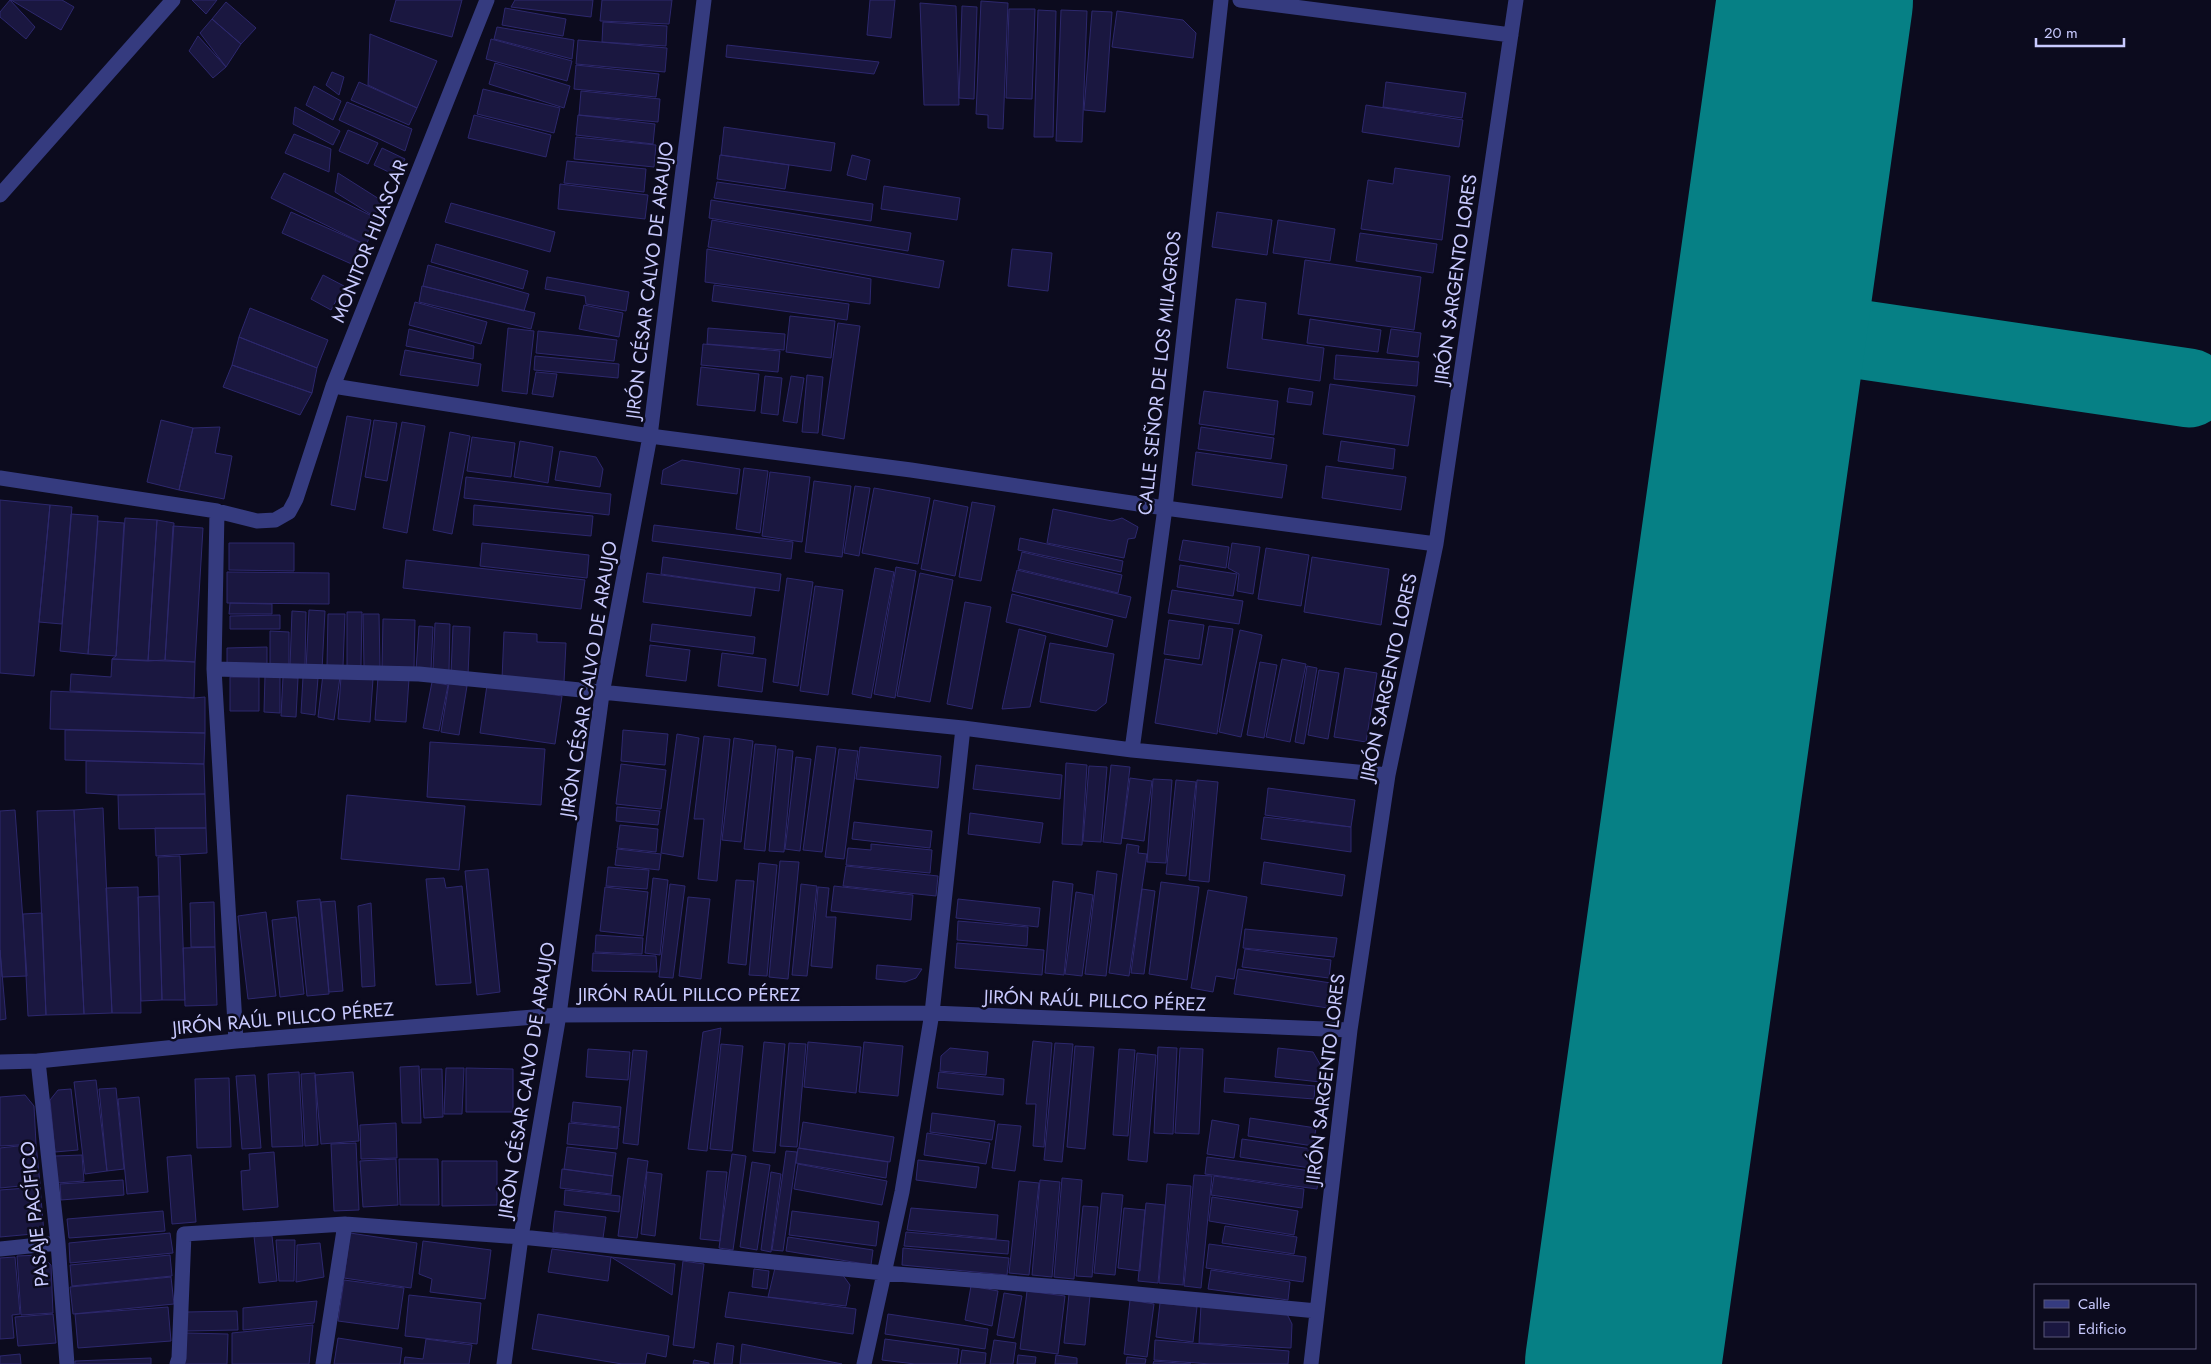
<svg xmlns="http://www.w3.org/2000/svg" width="2211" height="1364" viewBox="0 0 2211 1364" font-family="Jost,sans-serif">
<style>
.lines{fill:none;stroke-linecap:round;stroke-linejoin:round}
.taxiway{stroke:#068085;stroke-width:79}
.runway{stroke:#068085;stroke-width:196}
.building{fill:#1a1740;stroke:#2d286d}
.minor{stroke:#353b7f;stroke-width:15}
.labels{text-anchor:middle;stroke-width:5;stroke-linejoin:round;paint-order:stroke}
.street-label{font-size:19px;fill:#c9caff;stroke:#0c0b1e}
</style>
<rect width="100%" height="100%" fill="#0c0b1e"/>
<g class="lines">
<path class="taxiway" d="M1769 326 2189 388"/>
<path class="runway" d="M1623 1364 1815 0"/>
</g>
<path class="building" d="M10 0 35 27 26 39 0 17V12Z
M11 0H62L74 7 61 30Z
M192 0H217L206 14Z
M396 0H462L452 37 390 21Z
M515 0H593L591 17 511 7Z
M602 0H672L669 24 600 21Z
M870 0H895L891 38 867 35Z
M981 1 1008 3 1003 129 988 128V115L976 114Z
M226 2 256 28 241 44 212 19Z
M920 3 956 6 959 105H924Z
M962 6 977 7 974 99 959 98Z
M505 8 566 19 563 36 502 25Z
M1009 9H1035L1032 99 1006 98Z
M1038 10 1056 11 1053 137H1034Z
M1061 10 1087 11 1082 142 1056 141Z
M1092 11 1112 12 1105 112 1084 110Z
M1117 11 1183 20 1196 33 1193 58 1112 47Z
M212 19 241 44 226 67 200 33Z
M603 22 667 26 666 46 602 42Z
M497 27 574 40 572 59 494 39Z
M370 34 437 61 417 108 368 85Z
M198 36 226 67 213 78 189 51Z
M491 39 572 61 567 81 486 59Z
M578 40 667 48 665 72 576 64Z
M727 45 879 62 874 74 726 57Z
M495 63 570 86 564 108 489 84Z
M576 65 659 74 656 97 574 89Z
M332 72 344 77 339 95 326 85Z
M359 82 417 108 409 125 351 100Z
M1386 82 1466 93 1462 118 1383 107Z
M314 86 341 101 333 120 306 105Z
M483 89 560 108 554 133 477 114Z
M581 91 660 99 658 122 579 115Z
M347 102 412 129 405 151 339 120Z
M1366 105 1463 120 1459 147 1362 132Z
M295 107 340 131 333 145 293 124Z
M474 115 551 135 546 157 468 138Z
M578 115 655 124 653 144 576 135Z
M724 127 835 143 831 171 721 155Z
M348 130 378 143 368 164 339 151Z
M294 134 331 149 329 172 285 153Z
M576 137 656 145 654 167 574 159Z
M382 148 405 159 397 176 374 165Z
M720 155 789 165 785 189 717 179Z
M852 155 870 160 866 180 847 175Z
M567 161 646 169 644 192 564 183Z
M1395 168 1450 176 1442 240 1361 229 1368 180 1393 184Z
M284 173 378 219 366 245 271 198Z
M338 173 387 204 378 219 335 192Z
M717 182 873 204 871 221 714 198Z
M560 184 648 195 645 219 558 209Z
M884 186 960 198 957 220 881 209Z
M711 200 911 233 908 251 709 218Z
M451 203 555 232 550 252 445 222Z
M291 212 366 245 356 266 282 233Z
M1217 212 1272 220 1267 255 1212 247Z
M712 220 944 261 939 288 708 247Z
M1278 220 1335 229 1330 261 1273 253Z
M1360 233 1437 244 1433 273 1356 261Z
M436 244 528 271 523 289 431 262Z
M707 249 871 279 870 304 705 282Z
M1012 249 1052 253 1048 291 1008 286Z
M1305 260 1421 277 1414 330 1298 314Z
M428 265 529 294 524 311 423 286Z
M323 275 344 286 331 310 311 299Z
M547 277 629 292 626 311 586 304 585 296 545 289Z
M714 285 849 304 847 320 712 301Z
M422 286 535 313 531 329 419 302Z
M1236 299 1266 303 1262 339 1324 348 1320 381 1227 368Z
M415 302 487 322 481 344 409 325Z
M584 305 623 313 619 337 579 329Z
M250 308 328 340 317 368 239 337Z
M790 316 835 321 831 358 786 352Z
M1310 319 1381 330 1378 352 1307 343Z
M838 323 860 326 844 439 822 435Z
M508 328 534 331 527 394 502 391Z
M708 328 785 334 784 350 707 344Z
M409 329 474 346 473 359 406 346Z
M1391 329 1421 333 1418 357 1387 353Z
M538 331 617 340 614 361 536 353Z
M239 337 317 368 312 393 232 365Z
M703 344 780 351 778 372 701 365Z
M405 350 481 364 478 386 400 375Z
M1336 355 1419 362 1417 386 1334 379Z
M535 356 619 364 618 378 534 370Z
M232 365 312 393 300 415 223 387Z
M701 367 759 374 755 411 697 405Z
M536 372 557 374 553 397 532 394Z
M807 375 823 377 818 433 802 432Z
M765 376 782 378 778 415 761 413Z
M791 376 804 378 797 423 783 421Z
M1330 384 1415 396 1408 446 1323 434Z
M1289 388 1313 392 1311 405 1287 402Z
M1204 391 1278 401 1274 435 1199 424Z
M347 416 371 420 355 510 331 505Z
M161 420 193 428 179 490 147 482Z
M374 420 397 423 387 481 365 477Z
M402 422 425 426 407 533 383 528Z
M220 427 215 453 232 456 224 499 179 490 193 428Z
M1201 427 1274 438 1271 459 1198 449Z
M450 432 470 436 452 534 433 530Z
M472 437 515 443 511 477 467 471Z
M520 441 553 447 548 483 514 477Z
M1341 441 1395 449 1393 469 1338 461Z
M560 451 596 457 603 469 600 487 555 480Z
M1196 452 1287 465 1282 498 1192 485Z
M682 460 740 469 737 494 661 484 663 470Z
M1326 466 1406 477 1401 510 1322 498Z
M744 468 768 471 760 533 736 529Z
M770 472 810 477 802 542 762 536Z
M466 477 611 494 609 515 464 498Z
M814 481 851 486 842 557 805 552Z
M855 486 870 488 859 556 844 553Z
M874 488 930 498 918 564 862 553Z
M0 500 50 505 34 676 0 673Z
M934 500 968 507 955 576 921 569Z
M972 502 995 506 981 581 959 577Z
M50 505 72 507 62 624 39 622Z
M474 505 593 516 591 536 473 525Z
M1053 509 1112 521 1122 518 1138 527 1135 538 1128 539 1124 558 1047 543Z
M71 514 98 516 88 654 60 651Z
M125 518 157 520 148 661 112 659 116 656Z
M157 520 174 523 165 660 148 661Z
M98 521 124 523 116 656 88 654Z
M654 525 793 542 791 559 652 541Z
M173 526 203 528 195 662 165 660Z
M1020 538 1123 561 1121 572 1018 550Z
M1183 540 1229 547 1226 568 1179 560Z
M229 543H294V571L229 570Z
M482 543 589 555 587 578 480 566Z
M1232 543 1260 547 1253 594 1237 591 1239 574 1228 568Z
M1266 548 1309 555 1301 606 1258 599Z
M1022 552 1122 575 1118 593 1018 569Z
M663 557 781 574 779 591 661 574Z
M1312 557 1389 569 1381 625 1304 612Z
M406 560 585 580 581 609 403 588Z
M1180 565 1237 574 1233 596 1177 587Z
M896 567 916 571 895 698 874 694Z
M875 568 894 572 871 698 852 694Z
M1017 570 1131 597 1126 618 1012 591Z
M227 572 329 573V604L227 603Z
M647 573 755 588 751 616 643 602Z
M920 573 953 580 930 702 897 696Z
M787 578 813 582 798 686 773 682Z
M815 586 843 590 828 695 800 691Z
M1172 590 1243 601 1239 624 1168 613Z
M1012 594 1113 620 1107 647 1006 622Z
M965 602 991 607 972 709 947 704Z
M230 603 272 604V614H229Z
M309 610 325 611 322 670 306 669Z
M292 611 306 612 305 666H290Z
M347 612H362L361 666H347Z
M328 614H345L343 667 327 666Z
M363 614H379L380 667H364Z
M280 615V629H230V616Z
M383 619 415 620 414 669 382 668Z
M1169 620 1204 625 1199 659 1164 654Z
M435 623 450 624 449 671 433 670Z
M652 624 755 637 753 654 650 641Z
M419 626 433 627 431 670H416Z
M453 626 470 627 468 675 451 674Z
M1209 626 1233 629 1217 734 1155 723 1165 659 1202 665Z
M1019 629 1046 636 1030 707 1002 709Z
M1240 630 1262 635 1241 737 1219 732Z
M270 631 289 632V665H270Z
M504 632 537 634V642L566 643 564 682 502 679Z
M1050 643 1114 654 1106 703 1096 711 1040 702Z
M650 645 690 650 686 681 646 676Z
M267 647V666H227V648Z
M722 653 766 659 762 692 718 686Z
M112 659 195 662 194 698 70 691 71 674 111 677Z
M1282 659 1306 664 1290 742 1266 737Z
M1260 662 1277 665 1264 738 1247 735Z
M1307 666 1317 668 1304 744 1295 742Z
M1345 668 1377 673 1366 742 1334 737Z
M1319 670 1339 673 1328 739 1308 735Z
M323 674 340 677 334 720 318 717Z
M265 675 280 676V713L264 712Z
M230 677H259V711H230Z
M283 677 298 678 296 717 281 716Z
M303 677 318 678 315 715 301 713Z
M341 677 373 679 370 722 338 719Z
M378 677 409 679 406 722 375 720Z
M432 682 448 685 439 731 423 728Z
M449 683 467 686 459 735 441 732Z
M487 685 562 696 555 744 480 733Z
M51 691 194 698 205 697V733L50 729Z
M65 730 205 733 204 764 65 760Z
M623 730 668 734 665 765 621 761Z
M677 734 699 738 683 857 661 853Z
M704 736 730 739 717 881 698 879 704 819H694Z
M734 738 753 741 741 842 722 840Z
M430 742 545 749 541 805 427 797Z
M755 744 776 746 765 851 744 849Z
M817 746 836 748 822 852 803 850Z
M860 747 941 756 938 788 856 779Z
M778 749 793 751 784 852 769 851Z
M839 749 858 751 844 859 825 857Z
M796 757 811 759 800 851 785 849Z
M86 761 204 764 205 794 118 795 86 793Z
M1066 763 1087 765 1082 845 1062 844Z
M621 764 666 770 661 809 616 804Z
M976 765 1062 775 1060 799 973 789Z
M1111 765 1130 767 1121 844 1103 842Z
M1089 766 1107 767 1101 842 1083 841Z
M1130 778 1152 781 1144 841 1122 838Z
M1153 779 1172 780 1166 863 1147 862Z
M1176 780 1196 782 1186 876 1166 874Z
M1197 780 1218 782 1209 882 1189 880Z
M1268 788 1355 800 1351 827 1265 815Z
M205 794 206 828 119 829 118 795Z
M347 795 465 806 459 870 341 859Z
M617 807 660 811 658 825 616 821Z
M103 808 112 1013 84 1014 74 810Z
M15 810 27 976 2 977 0 950V811Z
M74 810 84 1014 46 1015 37 811Z
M970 813 1043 823 1040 843 968 834Z
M1264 817 1351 827V852L1261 839Z
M854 822 932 831 930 848 852 839Z
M620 825 658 829 656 852 617 848Z
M155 828H206L207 853 156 856Z
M871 844 932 850 930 873 846 865 848 848 871 850Z
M1127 844 1139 846 1138 853 1147 854 1129 976 1109 973Z
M617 849 661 854 659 870 615 865Z
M180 856 185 1000H162L158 857Z
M780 861 799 862 788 979 769 977Z
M1264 862 1345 875 1342 896 1261 884Z
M759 863 777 865 767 976 749 975Z
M846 866 938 876 936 896 843 886Z
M608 867 649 870 647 889 606 886Z
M488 869 500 992 477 995 465 871Z
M1097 871 1117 874 1106 976 1085 974Z
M444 878 446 888 462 886 471 983 436 985 426 879Z
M653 878 668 880 660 955 645 953Z
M736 880 754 881 746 965 728 963Z
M1053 881 1073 884 1064 975 1045 973Z
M1161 882 1199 887 1187 980 1149 974Z
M670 884 685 886 673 978 659 977Z
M801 884 817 886 807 976 792 975Z
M834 886 913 895 911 920 831 911Z
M138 887 141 1013H112L106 888Z
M605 887 648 892 643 936 600 931Z
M818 887 829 888 826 917H836L832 968 811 966Z
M1142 889 1155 891 1144 974 1131 973Z
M1208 890 1247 897 1234 979 1216 976 1213 992 1191 988Z
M1076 892 1093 895 1082 976 1065 974Z
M159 896 162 1000 141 1001 138 897Z
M688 897 710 899 701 979 679 976Z
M320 899 329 994 307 996 297 901Z
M958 899 1040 908 1038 927 956 918Z
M335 901 343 991 329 992 321 902Z
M214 902 215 947H191L190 903Z
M371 903 375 986 362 987 358 906Z
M266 912 276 996 248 999 238 916Z
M42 913 46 1015 28 1016 23 914Z
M296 917 304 994 280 997 272 920Z
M958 921 1028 927 1027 946 957 940Z
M1245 929 1337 938 1334 957 1243 948Z
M596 935 643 938 642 954 595 952Z
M957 943 1044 950 1042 975 955 968Z
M215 947 217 1005 185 1006 183 948Z
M1245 949 1331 960 1329 978 1242 967Z
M0 950 6 1019 0 1020Z
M593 953 656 956 657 972 592 971Z
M877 965 922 969 916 978 905 982 876 979Z
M1238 969 1331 983 1328 1008 1234 994Z
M721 1028 707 1151 688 1149 703 1032Z
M1033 1041 1052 1043 1044 1147 1033 1146 1036 1104H1026Z
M764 1042 785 1044 775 1153 753 1151Z
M808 1042 861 1047 856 1093 804 1087Z
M864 1042 903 1046 898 1096 859 1092Z
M789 1043 806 1044 797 1147 780 1146Z
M1055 1043 1073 1044 1062 1162 1044 1160Z
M721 1044 743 1046 732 1151 710 1149Z
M1075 1046 1094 1047 1085 1149 1067 1147Z
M1158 1047 1177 1048 1173 1134 1154 1133Z
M950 1048 988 1052 986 1075 940 1071 941 1056Z
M1180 1048 1203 1049 1199 1134 1175 1133Z
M1278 1048 1313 1052 1321 1066 1320 1082 1275 1077Z
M588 1049 630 1052 628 1080 586 1077Z
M1119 1049 1135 1050 1128 1136 1113 1135Z
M633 1050 647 1051 638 1145 623 1143Z
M1137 1053 1156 1055 1147 1162 1128 1160Z
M419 1066 421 1123H402L400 1067Z
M446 1068H464L462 1114H444Z
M466 1068 513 1069V1112H466Z
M421 1069H442L443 1117 424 1118Z
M299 1072 303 1146 272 1147 268 1074Z
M353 1072 359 1141 321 1144 315 1075Z
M939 1072 1004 1079 1003 1095 937 1088Z
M315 1073 318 1145 305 1146 301 1074Z
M255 1075 261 1148 242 1149 236 1076Z
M229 1078 231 1147 197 1148 195 1079Z
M1225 1078 1315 1086 1314 1099 1224 1092Z
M96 1080 107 1171 85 1174 74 1082Z
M116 1088 124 1169 107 1171 99 1089Z
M71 1089 78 1150 55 1152 50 1100 58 1090Z
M25 1095 34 1106 36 1144 0 1146V1097Z
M139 1097 148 1192 127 1194 118 1099Z
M573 1102 621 1107 619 1127 571 1122Z
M932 1113 995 1121 992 1140 930 1132Z
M1250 1118 1316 1128 1313 1146 1248 1136Z
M1212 1120 1239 1125 1234 1158 1207 1154Z
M803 1122 894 1137 890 1162 799 1148Z
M396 1123 397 1158 361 1159 360 1125Z
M569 1123 619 1128 617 1149 567 1144Z
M998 1124 1021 1126 1015 1171 992 1168Z
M927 1133 990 1143 986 1164 924 1155Z
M1242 1139 1312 1149 1310 1168 1240 1157Z
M356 1143 359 1210 334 1211 331 1144Z
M36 1144 40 1184 0 1188V1148Z
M567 1147 616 1153 613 1176 564 1169Z
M798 1148 888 1162 886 1178 796 1163Z
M786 1151 797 1152 783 1251 772 1250Z
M274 1152 278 1207 243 1210 241 1171 250 1170 249 1154Z
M732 1154 746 1156 733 1250 719 1248Z
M82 1155 84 1181 57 1183 55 1156Z
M191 1155 196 1222 172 1224 167 1157Z
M1207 1157 1319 1172 1317 1189 1205 1174Z
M628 1158 648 1161 637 1238 618 1236Z
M396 1159 398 1205 363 1207 360 1161Z
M399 1159H438L439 1205H400Z
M918 1160 979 1167 976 1188 916 1180Z
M442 1161H497V1205L442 1206Z
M752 1162 770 1165 757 1250 740 1247Z
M798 1164 887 1181 882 1205 794 1189Z
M562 1169 613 1176 611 1194 560 1188Z
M707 1171 727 1172 720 1241 700 1239Z
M647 1172 662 1174 655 1236 641 1234Z
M771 1172 781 1174 771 1252 761 1250Z
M1194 1175 1212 1176 1201 1288 1184 1286Z
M1214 1176 1304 1189 1302 1208 1211 1195Z
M1062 1178 1082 1180 1074 1279 1054 1277Z
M123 1180 124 1195 61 1200 60 1184Z
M1040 1180 1060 1182 1052 1277 1032 1275Z
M1019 1181 1039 1183 1029 1275 1009 1273Z
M1167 1184 1191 1186 1183 1285 1159 1283Z
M40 1187 44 1233 0 1237V1190Z
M565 1190 620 1196 619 1212 564 1205Z
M1102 1193 1123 1195 1115 1275 1094 1273Z
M1212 1197 1298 1211 1294 1235 1209 1221Z
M1146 1203 1165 1205 1158 1283 1138 1281Z
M1083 1206 1098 1207 1092 1277 1076 1276Z
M911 1208 998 1215 996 1239 907 1230Z
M1124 1208 1145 1210 1140 1271 1118 1268Z
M163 1211 165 1231 69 1238 67 1219Z
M555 1211 606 1217 603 1238 553 1232Z
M792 1211 879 1222 876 1246 789 1235Z
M1225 1226 1297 1237 1294 1254 1222 1243Z
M906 1232 1009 1241 1008 1254 904 1246Z
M170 1233 173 1253 70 1263 69 1243Z
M350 1233 417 1243 411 1288 344 1278Z
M254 1236H272L277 1281 259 1283Z
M788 1237 873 1250 871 1265 786 1251Z
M276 1240H295L294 1281H279Z
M423 1241 491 1250 485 1299 430 1292 432 1279 419 1274Z
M320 1243 324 1277 296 1282 297 1245Z
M1209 1244 1306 1257 1303 1282 1206 1268Z
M903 1248 1009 1258 1007 1275 902 1265Z
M552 1249 611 1257 608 1281 548 1272Z
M40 1255 51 1265 53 1313 21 1315 17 1256Z
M170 1255 172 1276 72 1286 70 1265Z
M15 1257 20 1314 12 1315 14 1338 0 1339V1258Z
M611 1257 675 1264 672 1295Z
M683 1261 704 1264 694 1348 673 1345Z
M775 1268 842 1274 850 1285 846 1306 768 1297Z
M754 1269 769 1271 767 1289 752 1287Z
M1211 1270 1290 1282 1288 1300 1208 1289Z
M171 1277 174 1304 73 1314 70 1287Z
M344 1280 404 1288 398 1329 338 1321Z
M971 1286 998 1291 992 1326 965 1320Z
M1027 1291 1065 1296 1058 1354 1020 1349Z
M729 1292 856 1309 853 1334 725 1317Z
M1004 1293 1022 1296 1014 1338 997 1335Z
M1069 1294 1090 1296 1085 1345 1064 1343Z
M409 1295 481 1303 477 1344 405 1336Z
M1130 1300 1154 1304 1147 1357 1124 1354Z
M317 1301 314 1323 243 1330V1308Z
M1160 1303 1197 1307 1193 1342 1156 1337Z
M1201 1305 1285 1310 1292 1324 1291 1348 1199 1343Z
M168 1307 171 1341 78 1348 75 1314Z
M237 1311 238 1330 186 1331V1312Z
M53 1314 56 1343 18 1346 15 1317Z
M538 1314 669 1336 666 1357 647 1353 645 1364H622L532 1349Z
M888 1314 988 1329 985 1349 885 1334Z
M313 1325 309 1364H232V1333Z
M186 1333 228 1334 227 1364H185Z
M338 1338 402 1348 400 1364H334Z
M426 1339 472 1345 469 1364H404L405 1357 423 1359Z
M885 1339 959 1349 957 1364H915L882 1360Z
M994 1340 1016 1343 1013 1364H990Z
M1155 1340 1289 1351 1288 1364H1211L1154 1360Z
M717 1343 734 1346 732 1364H714Z
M742 1344 842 1364H740Z
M962 1350 986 1353 985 1364H960Z
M20 1354 21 1364H0V1356Z
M1018 1355 1036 1357 1035 1364H1017Z
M1056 1355 1077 1358V1364H1055Z
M1127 1357 1146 1359 1145 1364H1126Z
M151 1358V1364H75V1361Z
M694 1360 709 1363V1364H693Z
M1154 1361 1191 1364H1153Z"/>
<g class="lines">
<path class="minor" d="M1240 0 1511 35
M0 195 173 0
M333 386 650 436 911 470 1165 508 1436 544
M0 478 217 511 257 521 275 520 289 512 296 499 333 386 487 0
M217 511 214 669 236 1041
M214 669 419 674 963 728 1132 750 1388 775
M1132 750 1165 508 1221 0
M38 1061 58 1243 67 1364
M0 1062 38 1061 236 1041 559 1015 932 1013 1350 1030
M0 1249 58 1243
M177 1364 179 1358 184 1234 345 1224 521 1237 884 1273 1073 1288 1317 1311
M323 1364 345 1224
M504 1364 521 1237 559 1015 602 694 650 436 704 0
M864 1364 902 1192 932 1013 963 728
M1311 1364 1350 1030 1388 775 1436 544 1516 0"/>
</g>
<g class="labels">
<g class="street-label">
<text transform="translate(369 241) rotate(-68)" y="7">MONITOR HUASCAR</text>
<text transform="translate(1455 279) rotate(-82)" y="7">JIRÓN SARGENTO LORES</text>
<text transform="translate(649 280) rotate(-83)" y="7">JIRÓN CÉSAR CALVO DE ARAUJO</text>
<text transform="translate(1159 373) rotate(-84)" y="7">CALLE SEÑOR DE LOS MILAGROS</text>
<text transform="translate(1388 677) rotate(-78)" y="7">JIRÓN SARGENTO LORES</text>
<text transform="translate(588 679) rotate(-81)" y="7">JIRÓN CÉSAR CALVO DE ARAUJO</text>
<text x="689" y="1001">JIRÓN RAÚL PILLCO PÉREZ</text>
<text transform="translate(1095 1000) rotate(2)" y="7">JIRÓN RAÚL PILLCO PÉREZ</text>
<text transform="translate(283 1018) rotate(-5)" y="7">JIRÓN RAÚL PILLCO PÉREZ</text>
<text transform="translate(1325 1079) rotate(-83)" y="7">JIRÓN SARGENTO LORES</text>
<text transform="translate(526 1080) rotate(-81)" y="7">JIRÓN CÉSAR CALVO DE ARAUJO</text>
<text transform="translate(34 1214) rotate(-96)" y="7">PASAJE PACÍFICO</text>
</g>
</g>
<rect x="2034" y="1284" width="162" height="65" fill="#0c0b1e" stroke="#585778"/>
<rect x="2044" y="1300" width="25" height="8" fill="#353b7f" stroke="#585778"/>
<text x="2078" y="1309" font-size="15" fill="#c9caff">Calle</text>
<rect x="2044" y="1322" width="25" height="15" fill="#1a1740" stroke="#585778"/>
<text x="2078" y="1334" font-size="15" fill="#c9caff">Edificio</text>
<path d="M2036 38v8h88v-8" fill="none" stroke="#c9caff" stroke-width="2.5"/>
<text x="2044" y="38" font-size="15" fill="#c9caff" stroke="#0c0b1e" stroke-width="4" paint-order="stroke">20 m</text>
</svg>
